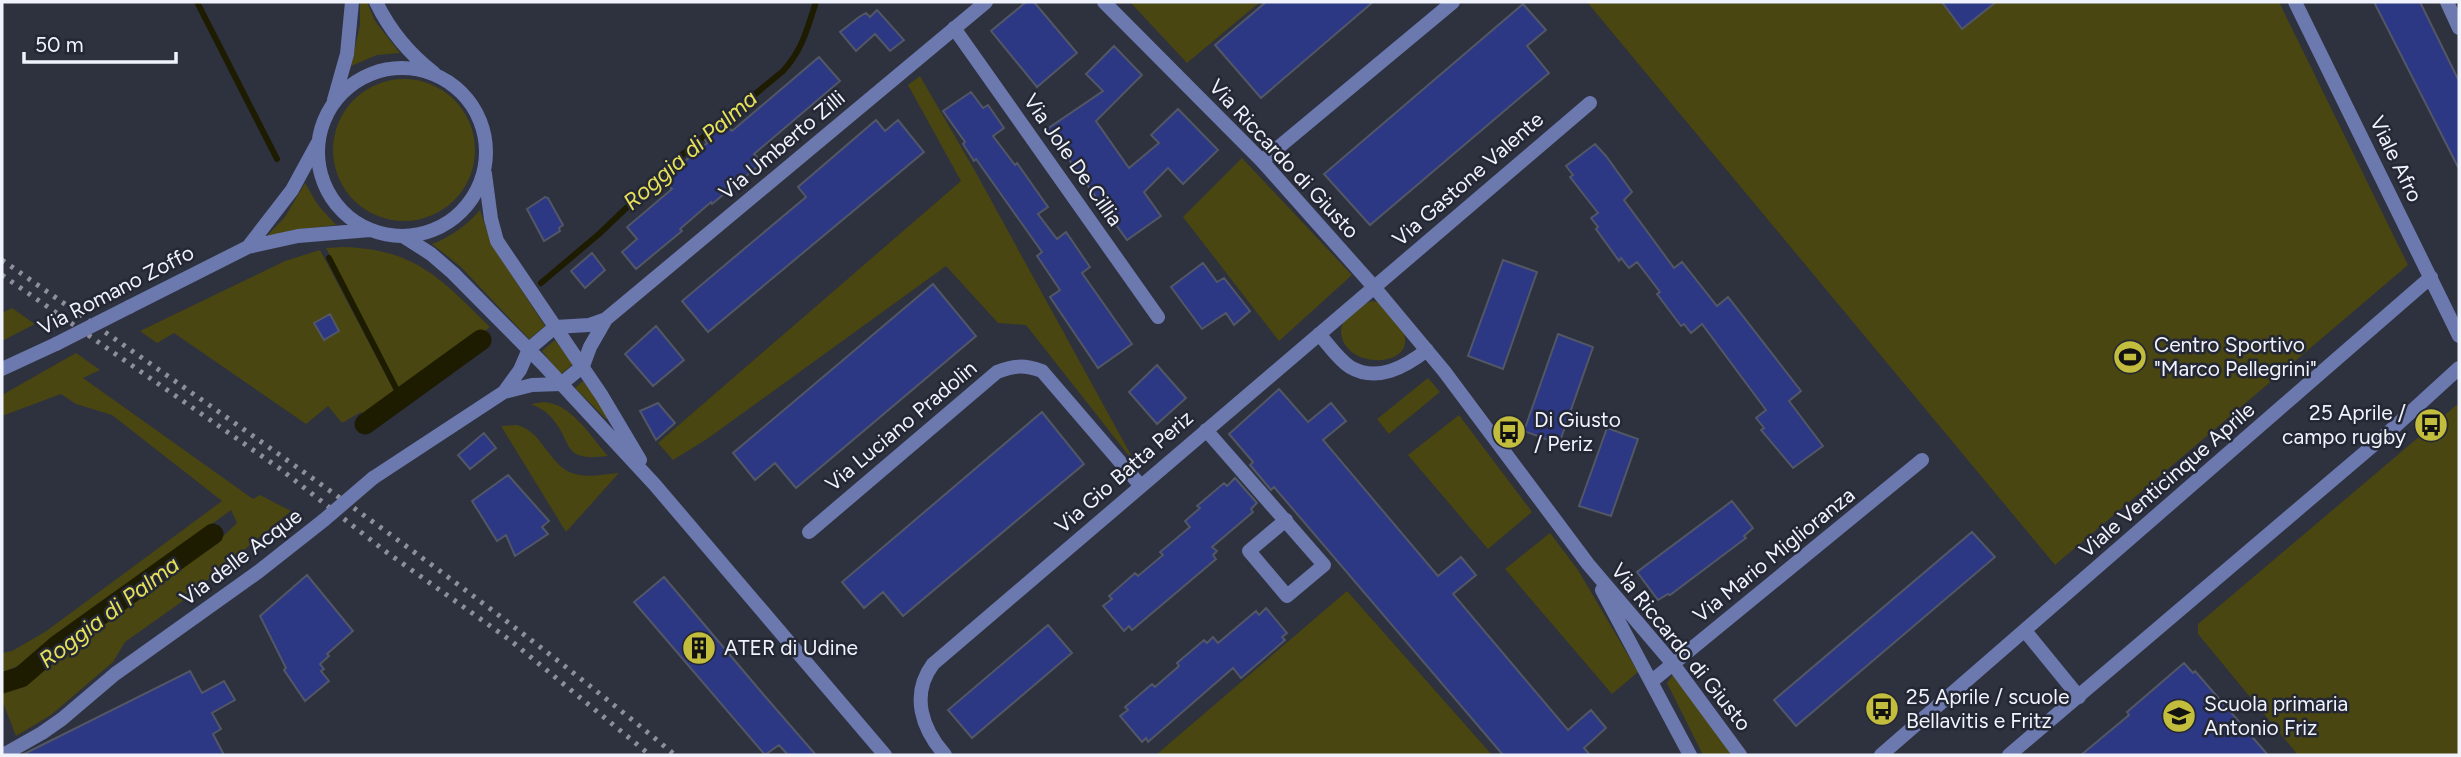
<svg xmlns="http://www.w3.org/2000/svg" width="2461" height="757" viewBox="0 0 2461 757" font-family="Figtree,sans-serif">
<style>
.green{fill:#494611}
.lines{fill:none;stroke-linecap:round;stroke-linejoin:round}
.stream{stroke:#1e1c00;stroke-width:6}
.canal{stroke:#1e1c00;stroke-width:21}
.building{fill:#2d3884;stroke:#525765;stroke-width:2}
.minor{stroke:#6b79ae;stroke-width:14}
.tertiary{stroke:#6b79ae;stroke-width:14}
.rail{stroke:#8d909b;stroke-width:5;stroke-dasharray:3.5 7;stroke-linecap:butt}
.minor-bridge{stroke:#6b79ae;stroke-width:14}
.tertiary-bridge{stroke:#6b79ae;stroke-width:14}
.labels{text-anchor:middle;stroke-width:5;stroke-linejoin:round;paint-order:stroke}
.street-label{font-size:21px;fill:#f0f3fc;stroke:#242734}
.poi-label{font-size:21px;fill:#f0f3fc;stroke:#242734;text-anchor:start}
.water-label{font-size:23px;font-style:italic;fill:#e7e158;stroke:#242734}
</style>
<rect width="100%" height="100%" fill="#2e313e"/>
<path class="green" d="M360 2H367L375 21 400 53 377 55 351 66 360 25Z
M1130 2H1260L1187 63Z
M1587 2H2279L2408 265 2055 565Z
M920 76 975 171 1137 466 1026 325 998 323 946 266 707 439 673 460 658 443 961 181 908 85Z
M333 150a71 71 0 1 1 142 0a71 71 0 1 1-142 0Z
M1242 158 1352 275 1279 341 1183 217Z
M305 183 318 205 336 225 293 230 263 240 285 217Z
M480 210 492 245 545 326 529 339 461 267 432 244C452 236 466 226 480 210Z
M343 247C416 249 441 279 490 327L402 394 326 248Z
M320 250 397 396 366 417 361 412 342 423 328 406 306 424 174 333 157 343 140 331 285 261Z
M1373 301 1378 302C1386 311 1398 321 1403 331 1418 366 1352 371 1342 338 1340 330 1341 324 1347 318 1355 310 1362 303 1373 301Z
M12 308 35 324 2 341V313Z
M555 340 573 364 561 374 542 351Z
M76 353 100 370 83 378 253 499 260 495 291 511 180 603 125 642 113 662 51 715 16 736 2 700V688L27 682 218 541 237 523 231 510 24 663 2 673V653L12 651 45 632 222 501 112 415 76 404 61 394 2 416V395Z
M1428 378 1440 392 1389 434 1377 419Z
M583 381 609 417 606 419 575 388Z
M544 402C572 404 591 437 608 456 559 462 575 443 550 416 545 410 537 407 531 404Z
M2459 403V755H2298L2198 634V624Z
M1459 415 1532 512 1488 549 1408 455Z
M517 425C543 431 549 467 575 474 588 478 605 474 619 473L566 532 501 426Z
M1550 533 1578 570 1638 672 1612 694 1505 569Z
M1347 591 1492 755H1156Z
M1674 673 1732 755H1703L1667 683Z"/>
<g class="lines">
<path class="stream" d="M197 2 277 159
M329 258 401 398
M541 283 599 234 684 153 783 71C803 49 807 29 816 2"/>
<path class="canal" d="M365 424 481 340
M2 683 21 677 58 645 213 534"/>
</g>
<path class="building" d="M1026 2H1034L1077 53 1037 87 991 31Z
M1266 2H1373L1261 98 1215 45Z
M1942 2H1996L1962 29Z
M2374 2H2420L2459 81V169Z
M1523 4 1546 30 1527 46 1549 73 1370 225 1324 174Z
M877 10 904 40 890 51 875 34 856 51 840 32 859 17 866 13 870 17Z
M1114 46 1142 75 1096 121 1129 168 1159 143 1151 135 1178 109 1218 150 1183 184 1168 168 1144 192 1161 216 1127 240 1047 129 1103 91 1086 74Z
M819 57 840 81 754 154 762 163 712 204 711 202 680 229 682 231 636 269 622 252 637 239 627 227 672 189 663 179 707 143 705 140 724 123 732 131Z
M971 92 983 108 988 105 1004 128 993 136 1015 165 1017 163 1048 207 1038 214 1057 239 1066 232 1090 267 1082 273 1132 344 1098 368 1050 297 1060 290 1037 256 1042 252 976 159 974 161 963 144 965 142 943 111Z
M876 120 885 131 898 120 924 152 708 332 682 301 806 197 798 187Z
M1595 144 1606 156 1632 192 1624 200 1674 268 1682 262 1717 306 1728 297 1801 391 1789 401 1823 446 1793 468 1761 430 1764 428 1756 418 1766 410 1702 324 1691 333 1684 324 1681 326 1657 294 1660 292 1637 262 1629 268 1621 258 1619 261 1596 229 1598 227 1591 218 1598 213 1570 177 1573 175 1566 166Z
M545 197 548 198 563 225 559 228 560 231 544 241 527 209Z
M592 253 605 270 585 288 571 271Z
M1503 260 1537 272 1503 369 1468 356Z
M1203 263 1217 282 1224 278 1250 311 1234 325 1226 313 1202 329 1171 287Z
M933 284 976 336 796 488 775 463 755 480 733 453Z
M330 314 339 331 324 340 314 323Z
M656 326 684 360 653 386 625 354Z
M1558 334 1593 347 1559 444 1524 431Z
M1157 365 1186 398 1157 424 1129 392Z
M1279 389 1308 422 1331 403 1346 421 1323 440 1438 576 1461 557 1476 575 1453 594 1568 730 1591 710 1606 728 1584 748 1590 755H1503L1274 487 1271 490 1250 465 1253 462 1229 434Z
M658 403 675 423 656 440 640 411Z
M1042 412 1084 464 903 616 883 592 864 608 842 582Z
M1607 428 1638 439 1611 516 1579 506Z
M484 433 496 448 470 469 458 455Z
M508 475 549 521 542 527 548 534 515 556 506 535 497 541 472 501Z
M1235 478 1257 503 1251 509 1253 512 1212 547 1217 551 1213 555 1216 559 1132 630 1129 626 1124 631 1103 606 1112 599 1109 596 1135 573 1138 576 1163 555 1160 552 1190 527 1185 521 1200 508 1197 506 1224 483 1227 486Z
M1732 501 1753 528 1744 536 1746 538 1670 595 1668 594 1658 600 1637 572Z
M1972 532 1995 557 1796 726 1774 700Z
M307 575 353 631 327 654 329 656 320 664 324 669 321 671 329 681 305 701 284 670 286 668 260 616Z
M664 577 763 694 816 755H788L779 745 765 755 634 602Z
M1266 608 1287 633 1282 637 1285 640 1241 678 1233 668 1148 742 1146 738 1142 742 1120 716 1128 710 1125 707 1152 684 1155 687 1179 666 1177 663 1204 640 1207 643 1213 637 1218 643 1256 611 1259 615Z
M1048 625 1072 653 972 738 948 710Z
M2184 663 2193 673 2195 671 2268 755H2081L2129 715 2127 712Z
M190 671 202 693 224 681 235 700 212 713 221 729 213 734 224 755H22Z"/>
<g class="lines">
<path class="minor" d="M1104 2 1262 161 1374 287 1444 371 1588 564 1673 664 1740 755
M2295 2 2459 336
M2447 2 2459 28
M954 28 1158 317
M1262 161 1453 2
M1319 334C1328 344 1338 359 1350 367 1377 383 1405 367 1427 350
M504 392 520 370 529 349 555 327 589 325 606 319
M1206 430 1324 565 1287 596 1249 551 1286 520
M373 478 504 392 532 385 561 384 583 366 590 347 606 319 986 2
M809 532 997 372C1014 365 1025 365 1042 371L1140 485
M1602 590 1690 755
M2026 632 2079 697
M1652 681 1922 460
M3 755 42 733 62 719 115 674 258 572 324 520
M945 755C922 729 910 695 933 664L1590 103
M1881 755 2431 277
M2009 755 2390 431 2459 368"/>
<path class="tertiary" d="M376 2C390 31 408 53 434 73
M318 152a84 84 0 1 1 168 0a84 84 0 1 1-168 0Z
M334 100 347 54 352 2
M485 174 491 219 497 241 602 396 640 460
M403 236 431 254 453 273 543 364 655 485 885 755
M248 247 292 190 317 144
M129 307 248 247 298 236 370 230
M2 369 56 344"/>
<path class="rail" d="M2 260C230 420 461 577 675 755
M2 275 279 468 385 551 510 640 650 755"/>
<path class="minor-bridge" d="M324 520 373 478"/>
<path class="tertiary-bridge" d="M56 344 129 307"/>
</g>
<defs>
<g id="stadium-disc" transform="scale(1.75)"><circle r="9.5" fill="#c3bd3e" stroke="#242734"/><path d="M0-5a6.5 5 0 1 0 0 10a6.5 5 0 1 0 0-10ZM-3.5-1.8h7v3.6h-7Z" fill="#111"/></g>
<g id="bus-disc" transform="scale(1.75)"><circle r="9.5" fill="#c3bd3e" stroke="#242734"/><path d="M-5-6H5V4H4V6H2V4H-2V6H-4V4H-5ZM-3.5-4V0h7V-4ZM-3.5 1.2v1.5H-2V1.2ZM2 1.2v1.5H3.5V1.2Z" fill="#111"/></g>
<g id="building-disc" transform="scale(1.75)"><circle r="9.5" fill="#c3bd3e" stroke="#242734"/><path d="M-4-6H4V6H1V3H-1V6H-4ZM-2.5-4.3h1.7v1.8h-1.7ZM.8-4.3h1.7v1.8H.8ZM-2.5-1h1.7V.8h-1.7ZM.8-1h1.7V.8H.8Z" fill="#111"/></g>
<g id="school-disc" transform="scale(1.75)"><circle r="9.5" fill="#c3bd3e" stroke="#242734"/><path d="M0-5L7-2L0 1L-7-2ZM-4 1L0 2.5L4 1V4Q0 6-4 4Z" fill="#111"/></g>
</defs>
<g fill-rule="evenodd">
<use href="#stadium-disc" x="2130" y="357"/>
<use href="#bus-disc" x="2431" y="425"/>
<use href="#bus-disc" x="1509" y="432"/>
<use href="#building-disc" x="699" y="648"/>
<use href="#bus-disc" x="1882" y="709"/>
<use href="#school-disc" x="2179" y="716"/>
</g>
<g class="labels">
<g class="street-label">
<text transform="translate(782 145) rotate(-40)" y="7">Via Umberto Zilli</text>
<text transform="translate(1284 159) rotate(47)" y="7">Via Riccardo di Giusto</text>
<text transform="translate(2396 159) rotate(64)" y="7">Viale Afro</text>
<text transform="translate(1073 160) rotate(55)" y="7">Via Jole De Cillia</text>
<text transform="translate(1468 179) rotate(-41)" y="7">Via Gastone Valente</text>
<text transform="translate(116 290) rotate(-27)" y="7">Via Romano Zoffo</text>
<text transform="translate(901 426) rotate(-40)" y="7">Via Luciano Pradolin</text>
<text transform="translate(1124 472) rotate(-41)" y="7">Via Gio Batta Periz</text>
<text transform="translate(2167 480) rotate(-41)" y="7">Viale Venticinque Aprile</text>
<text transform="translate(1774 555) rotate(-39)" y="7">Via Mario Miglioranza</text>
<text transform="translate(241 557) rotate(-37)" y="7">Via delle Acque</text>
<text transform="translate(1681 647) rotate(51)" y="7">Via Riccardo di Giusto</text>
</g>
<g class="poi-label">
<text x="2154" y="352">Centro Sportivo<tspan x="2154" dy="24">"Marco Pellegrini"</tspan></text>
<text x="2406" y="420" text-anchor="end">25 Aprile /<tspan x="2406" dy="24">campo rugby</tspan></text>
<text x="1534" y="427">Di Giusto<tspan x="1534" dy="24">/ Periz</tspan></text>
<text x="724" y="655">ATER di Udine</text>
<text x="1906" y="704">25 Aprile / scuole<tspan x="1906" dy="24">Bellavitis e Fritz</tspan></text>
<text x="2204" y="711">Scuola primaria<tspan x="2204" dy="24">Antonio Friz</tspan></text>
</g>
<g class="water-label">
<text transform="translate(690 150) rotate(-41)" y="8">Roggia di Palma</text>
<text transform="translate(109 612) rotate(-37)" y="8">Roggia di Palma</text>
</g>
</g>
<rect width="2461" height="757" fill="none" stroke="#f0f3fc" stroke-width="7"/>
<path d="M24 52v10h152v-10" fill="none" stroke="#f0f3fc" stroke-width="3.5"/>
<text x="35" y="52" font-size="21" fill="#f0f3fc" stroke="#242734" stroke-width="5" paint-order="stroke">50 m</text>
</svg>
